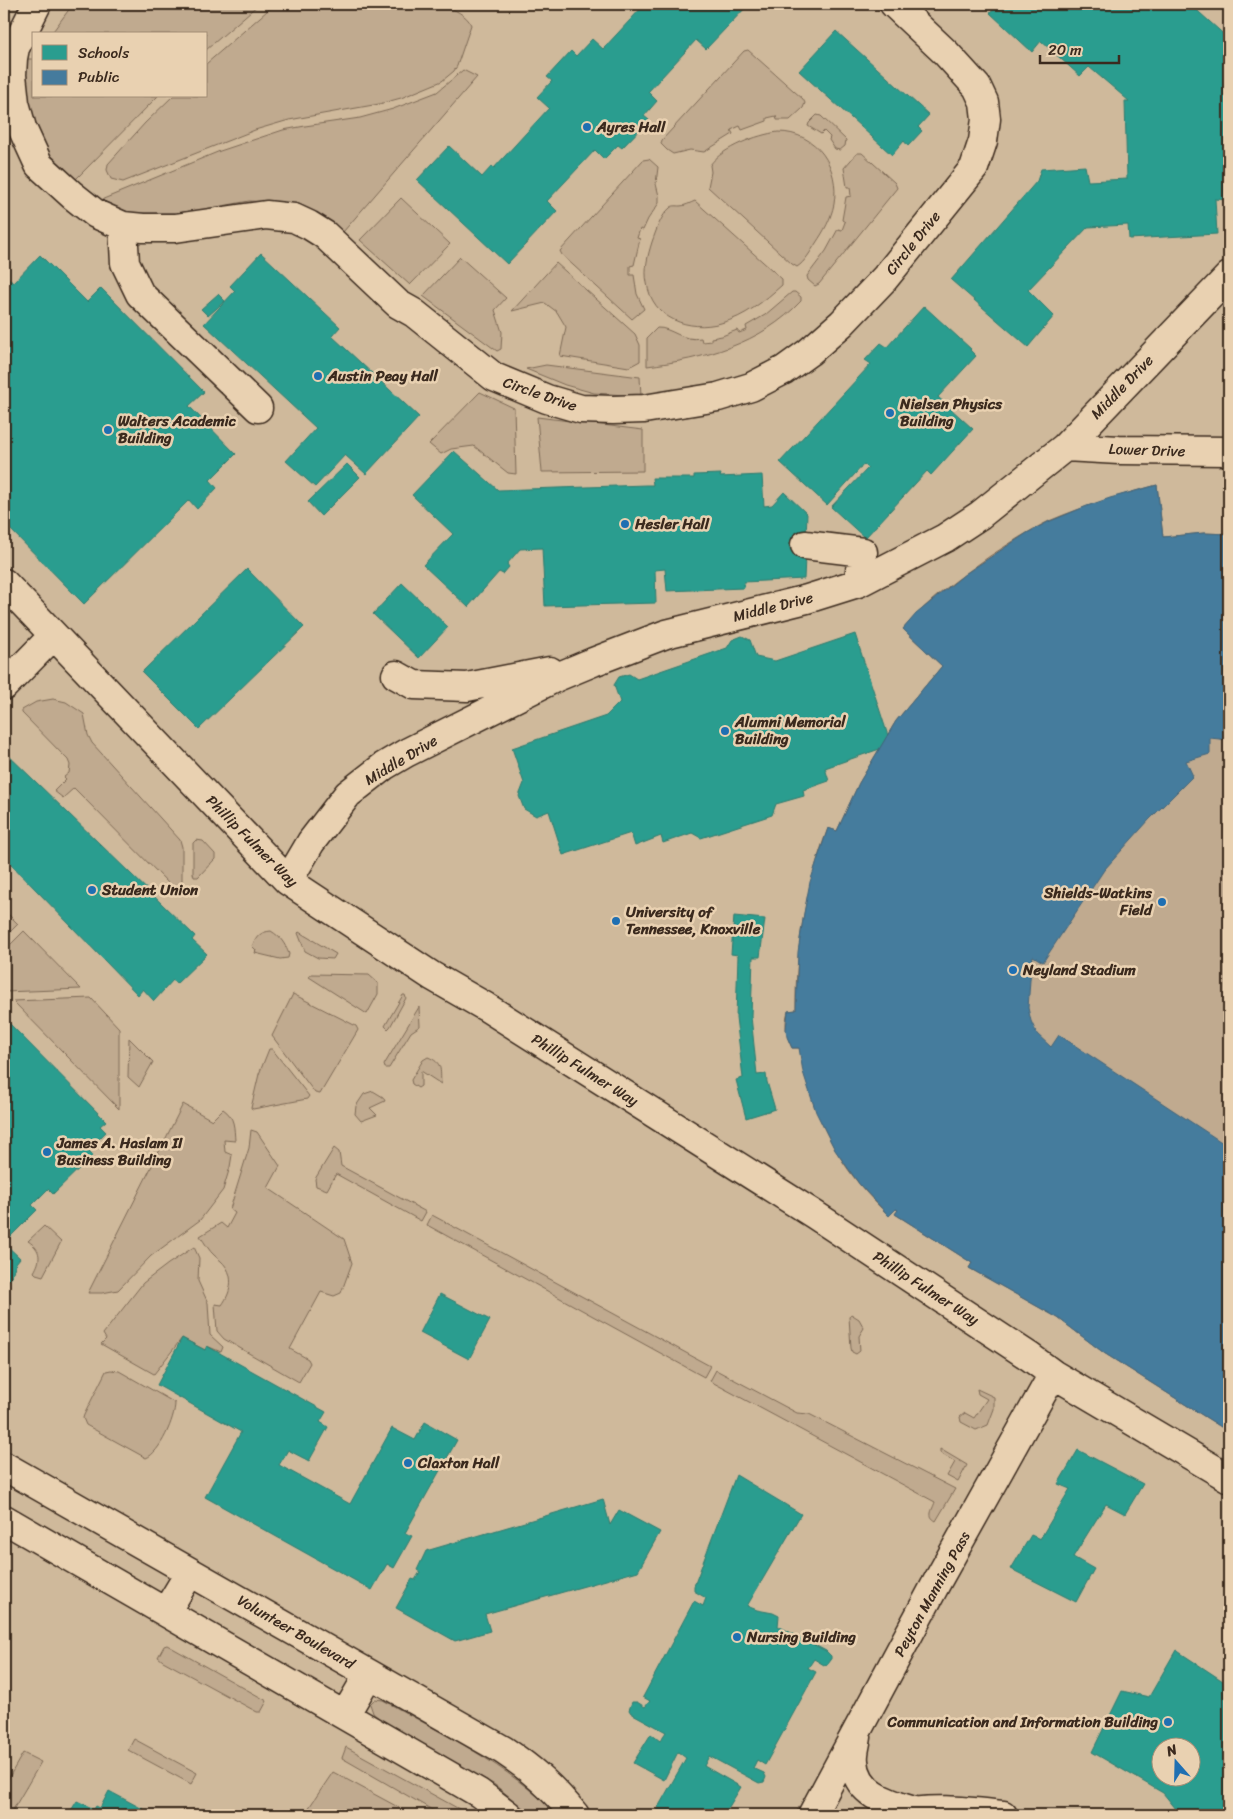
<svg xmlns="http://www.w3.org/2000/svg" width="1233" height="1819" viewBox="0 0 1233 1819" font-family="Sriracha,sans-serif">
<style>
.built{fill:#cfb99b;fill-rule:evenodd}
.green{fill:#c0aa8f;stroke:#7e6a56}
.schools{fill:#2a9d8f;stroke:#2f7a6d;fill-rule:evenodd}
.public{fill:#457b9d;stroke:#426377}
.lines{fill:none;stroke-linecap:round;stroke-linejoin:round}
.minor-casing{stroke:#3b2a1e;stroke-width:31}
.minor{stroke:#e9d1b1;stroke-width:28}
.poi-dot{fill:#1f6fb2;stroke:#e9d1b1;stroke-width:2}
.labels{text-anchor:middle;stroke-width:5;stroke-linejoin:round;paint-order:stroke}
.poi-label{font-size:15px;font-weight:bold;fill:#3b2a1e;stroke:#e9d1b1;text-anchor:start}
.street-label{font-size:15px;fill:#3b2a1e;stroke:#e9d1b1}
</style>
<rect width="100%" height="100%" fill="#dec7a8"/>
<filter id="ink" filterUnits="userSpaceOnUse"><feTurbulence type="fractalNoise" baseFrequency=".02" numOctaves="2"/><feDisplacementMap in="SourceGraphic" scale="10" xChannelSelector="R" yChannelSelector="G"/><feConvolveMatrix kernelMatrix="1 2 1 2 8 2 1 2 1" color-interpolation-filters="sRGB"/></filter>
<g filter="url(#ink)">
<path class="built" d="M4 4H1229V1815H4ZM34 34H206V96H34ZM1160 1746H1190V1776H1160Z"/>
<path class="green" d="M73 4H259L206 50V34H51Z
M275 4H443C452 9 468 15 471 25L457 66 454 71 442 81 401 98 379 104 289 120 255 130 123 182 111 179 107 170 108 164 145 123 173 96H206V64Z
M748 50 803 99 805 103 803 108 790 120H777L776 116 767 118V121L742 130 740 126 731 130 733 134 704 152 690 150 673 154 667 150 661 144 662 140 744 51Z
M24 59H34V96H158L76 179 52 156 37 139 29 125Z
M463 70 477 77 343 232 286 203 249 201 185 213H130L101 200 220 151 283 130 305 126 360 118 393 109 437 92Z
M817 115 821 116 846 140 845 146 840 150 835 149 829 140 830 137 824 131 821 134 808 126 809 123Z
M778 132C817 132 840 167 834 204 831 219 824 231 816 243 811 251 805 262 797 267L792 264 708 187 711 172 710 165C723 147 757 135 778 132Z
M857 153H862L895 183 897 188 819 284 815 286 808 280 807 276 826 251 838 229 842 230 845 222 842 220 846 197 851 196 850 187H847L844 168Z
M649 159 658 167 656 184 659 196V203L648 219 643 230 640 229 637 238 640 239 634 265 630 266V275H634L637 294 644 309 632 319 562 255 560 251 643 160Z
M401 198 450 244 410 285 360 240Z
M695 201 782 279V285C764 301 745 317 721 323 689 332 652 319 647 283 644 269 648 255 652 242 656 231 661 215 670 208 673 205 676 206 680 206 685 206 690 203 695 201Z
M460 257 506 298 495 310 502 332 501 349 497 351 423 296Z
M556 263 635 334 640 345V361L629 367 560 356 566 327 557 312 545 303 512 311Z
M792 292H795L801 297V301C761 344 704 359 647 366V338L657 328C671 327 682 342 701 338L702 342 711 341V338L722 336 737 330 739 333 747 330 746 326 765 315Z
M546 365 640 377 641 396 594 393 565 385 526 369Z
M480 392 514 408 516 474 508 473 474 446 451 449 441 454 429 444Z
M537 417 643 430V471L542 472Z
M1157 485 1163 537 1204 533 1229 534V1432L1104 1353 1058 1318 969 1268 972 1263 895 1214 898 1210 896 1209 889 1216C879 1206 869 1196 860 1185 828 1146 807 1098 800 1048H792C786 1036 784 1024 788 1011L796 1010C795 948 806 886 828 828L837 831 859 783 896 721 942 666 903 629C928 600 959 578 990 556 1009 544 1028 531 1049 521 1084 506 1120 495 1157 485Z
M53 699 66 702 84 714 88 735 92 743 180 840 182 847V889L179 894 74 788 63 798 54 791 66 779 64 777 69 773 70 765 68 760 22 713V710L36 702Z
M196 840 203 841 215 854V859L198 877H194L193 873V843Z
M4 910 18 924 4 938Z
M24 931 81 989 4 992V951Z
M271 931C281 937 285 944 289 954L288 958 280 959 255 953 256 950 252 946C257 936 260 932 271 931Z
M299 932 336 954 333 959 318 958 305 951 298 933Z
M311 974 369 975 378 983V994L367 1014 309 977Z
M293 994 356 1026 358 1030 320 1094 315 1093 272 1036Z
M403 995H405L406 998 390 1027 388 1029 385 1026Z
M91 998 119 1028V1109L13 1001Z
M419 1007 420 1026 411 1032 389 1068H385L384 1065Z
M129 1038 153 1062 139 1087 128 1077Z
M269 1049H272L309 1096 307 1099 253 1109 251 1108 259 1074Z
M428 1057C443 1063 440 1069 441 1084L421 1071V1086L418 1088 412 1084 411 1080 423 1060Z
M373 1091 383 1097 385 1101 370 1108 377 1115 361 1121 355 1114 356 1106 364 1094Z
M183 1104 212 1120 223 1109C235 1117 234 1128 235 1141L224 1140 225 1152 232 1155 230 1167 223 1190 200 1220 151 1256 118 1290 102 1293H88Z
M251 1130 257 1132 280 1166 268 1188 344 1239 352 1263 341 1293 334 1296 321 1292 290 1349 308 1359 310 1363 299 1382 224 1339 217 1331 215 1304 222 1305C232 1291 235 1274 221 1261 219 1259 217 1258 215 1256 209 1251 205 1243 200 1236L221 1223 227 1228 235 1213 230 1209 249 1148Z
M334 1148 339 1152 341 1166 426 1212 421 1221 336 1174 327 1190 316 1186 315 1179Z
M432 1215 710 1366 704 1377 427 1225Z
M44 1226 61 1242 43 1276 36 1274 34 1272C41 1260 42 1250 28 1241Z
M194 1247 199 1258 198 1281 208 1303 210 1335 223 1347 221 1352 207 1346 205 1350 182 1338 154 1374 101 1344 106 1339 103 1334 143 1283 168 1264Z
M851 1314 859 1319 864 1328 859 1336 860 1351 856 1354 852 1352 851 1348 849 1317Z
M111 1370 119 1371 175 1403C175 1418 160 1453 146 1458L86 1425 83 1418 84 1415 106 1371Z
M716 1370 797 1413 809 1414 955 1489 936 1521C927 1516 932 1511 935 1502L710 1381Z
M977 1389 994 1397V1409L988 1425 976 1430 961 1422 960 1417 965 1413 974 1418 987 1399 978 1394Z
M940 1449 967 1465 958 1482 947 1476 955 1462 940 1453Z
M167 1645 267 1701 261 1712H257L163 1661 158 1657 164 1646Z
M375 1699 383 1700C444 1735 508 1764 557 1815H532L495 1785 381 1720 373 1713 370 1704Z
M134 1739 197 1773 191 1784 128 1750Z
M346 1747 470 1815H441L342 1758Z
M23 1753 41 1762 10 1815H4V1786Z
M333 1772 409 1813 408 1815H319L308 1809Z"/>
<path class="schools" d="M645 4H749L706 49 696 40 648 92 657 101 644 116 649 120 622 148 618 145 604 159 595 150 547 201 557 211 507 264 417 180 449 146 482 177 492 166 494 168 549 108 537 97 552 81 547 77 571 51 576 56 592 39 603 49Z
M1000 4H1190L1229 39V200L1215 199 1217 234 1129 239 1128 225 1088 227 1028 290 1054 316 1028 347 951 280 1037 181 1041 169 1085 166 1088 181 1127 179 1125 101H1129L1089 67 1080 76 1041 41 1032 52 990 13Z
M836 31 929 115 918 127 922 131 908 146 904 141 892 155 799 71Z
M261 253 340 327 332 336 419 417 366 474 345 455 315 487 286 461 316 428 204 324 235 291 230 286Z
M40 255 87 302 101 288 204 392 189 406 236 454 210 480 217 488 197 509 189 500 84 604 4 523V277L6 275 13 283Z
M218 294 225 301 208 316 201 309Z
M924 306 971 349 970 350 976 356 938 397 973 429 931 475 927 471 865 538 831 507 868 468 864 464 827 505 780 462 871 364 865 360 881 343 887 347Z
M454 451 498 490 646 485H653L652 478H694V475L721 474 720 477 762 475 764 506 772 505 784 492 807 514 804 579 744 582V588L667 591 665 569 655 570 656 603 545 606 542 548 520 549 507 564 509 567 503 574 499 572 468 607 423 565 453 534 412 495Z
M347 464 360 477 321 516 308 502Z
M247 569 304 627 199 729 142 672Z
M402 583 448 627 419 658 373 614Z
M855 634 891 745 825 768 829 781 803 790 804 796 776 804 772 815 701 838 692 833 663 843 661 836 635 846 631 833 563 855 549 811 536 816 524 809 519 796 524 783 512 748 606 716 620 702 614 685 619 677 629 674 637 679 727 648 732 640 742 636 750 640 756 657 775 661Z
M4 751 195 936 192 940 207 954 176 984 173 980 154 1001 143 989 138 995 4 857Z
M734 916 765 919 760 957H753L751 1016 757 1075 766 1074 767 1082 775 1109 746 1118 736 1080 743 1078 736 1017 738 955 731 954Z
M4 1018 106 1121 100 1126 106 1132 88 1150 93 1155 53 1194 48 1189 32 1205 37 1210 4 1243 20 1258 16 1263 11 1278 4 1285Z
M440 1294 490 1320 469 1359 420 1333Z
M182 1338 205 1350 207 1346 326 1412 320 1422 328 1427 309 1461 288 1450 279 1465 350 1504 392 1428 415 1440 425 1422 457 1440 405 1533 412 1536 394 1568 387 1564 372 1590 205 1497 241 1432 157 1385Z
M1078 1450 1143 1484 1125 1514 1106 1504 1073 1557 1094 1569 1076 1602 1011 1569 1031 1535 1040 1539 1070 1489 1058 1484Z
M736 1475 801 1514 747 1606 757 1610 773 1613 779 1616 778 1626 826 1651 831 1656V1660L828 1664 824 1665 814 1659 808 1668 816 1672 765 1765 757 1760 753 1768 764 1773 766 1777 764 1782 759 1783 709 1756 704 1766 741 1787 724 1815H664L656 1811 686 1758 678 1752 664 1780 633 1763 651 1734 660 1741 666 1732 631 1713 629 1710 632 1702H637L645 1707 650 1701 643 1697 694 1601 703 1606 706 1598 694 1591V1586Z
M603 1499 610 1525 619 1510 660 1532 638 1571 485 1614 490 1631 455 1641 396 1608 412 1579 415 1580 420 1572 417 1570 426 1551Z
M1176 1650 1229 1685V1815H1181L1163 1793 1092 1752 1122 1691 1149 1697ZM1160 1746H1190V1776H1160Z
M109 1791 154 1815H68L77 1801 94 1809 96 1806 100 1808Z"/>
<path class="public" d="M1157 485 1163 537 1204 533 1229 534V740L1210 738V754L1186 761 1193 776 1149 820 1104 870 1043 962 1033 956 1031 966 1028 1008 1031 1021 1037 1034 1051 1047 1059 1035 1229 1147V1432L1104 1353 1058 1318 969 1268 972 1263 895 1214 898 1210 896 1209 889 1216 860 1185 835 1150 816 1112 803 1072 799 1048H792L787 1037 786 1029 788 1011 796 1010 798 952 804 913 810 882 828 828 837 831 859 783 896 721 942 666 903 629 916 614 965 574 1027 533 1048 522 1087 506 1110 498Z"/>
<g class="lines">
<g class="minor-casing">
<path id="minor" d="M37 4 15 48 13 58 12 75 15 103 22 128 39 165 72 195 96 214 123 226 143 228H175L266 215 294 218 309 225 325 235 398 304 414 313 494 377 547 399 581 409 613 410 644 409 718 397 751 387 784 370 809 352 842 323 885 278 974 168 983 141 986 119 984 102 977 87 946 53 894 4
M123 226 125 263 140 294 258 408
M1065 447 1119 450 1229 451
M805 545 863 552 858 583
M4 583 288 881 432 976 486 1007 815 1215 1030 1357 1053 1374 1229 1478
M396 675 414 685 467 687 550 671
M4 686 53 636
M288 881 311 842 348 794 384 766 406 753 557 677 593 662 666 634 807 599 858 583 945 538 980 515 1065 447 1229 276
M4 1466 503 1750C533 1770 552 1787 575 1815
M4 1519 479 1793 508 1815
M166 1612 190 1572
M345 1715 369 1674
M857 1737C856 1744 853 1753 854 1761 856 1794 888 1803 914 1811
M812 1815 938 1580 1053 1374
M901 1815C929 1806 974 1812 1003 1815"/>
</g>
<use href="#minor" class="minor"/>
</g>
</g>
<g class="poi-dot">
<circle cx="587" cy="127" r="5"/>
<circle cx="318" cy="376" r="5"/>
<circle cx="890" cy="413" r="5"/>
<circle cx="108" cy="430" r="5"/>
<circle cx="625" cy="524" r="5"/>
<circle cx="725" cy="731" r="5"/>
<circle cx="92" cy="890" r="5"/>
<circle cx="1162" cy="902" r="5"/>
<circle cx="616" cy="921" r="5"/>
<circle cx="1013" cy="970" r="5"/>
<circle cx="47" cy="1152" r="5"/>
<circle cx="408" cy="1463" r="5"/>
<circle cx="737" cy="1637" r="5"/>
<circle cx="1168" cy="1722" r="5"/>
</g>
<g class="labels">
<g class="poi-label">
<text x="597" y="132">Ayres Hall</text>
<text x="328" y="381">Austin Peay Hall</text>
<text x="900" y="409">Nielsen Physics<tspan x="900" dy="17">Building</tspan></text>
<text x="118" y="426">Walters Academic<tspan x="118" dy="17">Building</tspan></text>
<text x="635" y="529">Hesler Hall</text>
<text x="735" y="727">Alumni Memorial<tspan x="735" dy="17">Building</tspan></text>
<text x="102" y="895">Student Union</text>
<text x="1152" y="898" text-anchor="end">Shields-Watkins<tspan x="1152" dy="17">Field</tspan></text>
<text x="626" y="917">University of<tspan x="626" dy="17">Tennessee, Knoxville</tspan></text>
<text x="1023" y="975">Neyland Stadium</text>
<text x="57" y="1148">James A. Haslam II<tspan x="57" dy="17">Business Building</tspan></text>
<text x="418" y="1468">Claxton Hall</text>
<text x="747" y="1642">Nursing Building</text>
<text x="1158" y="1727" text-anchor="end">Communication and Information Building</text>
</g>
<g class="street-label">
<text transform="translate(913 243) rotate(-51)" y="5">Circle Drive</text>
<text transform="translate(1122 387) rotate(-46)" y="5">Middle Drive</text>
<text transform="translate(540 394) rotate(19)" y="5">Circle Drive</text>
<text transform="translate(1147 450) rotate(2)" y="5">Lower Drive</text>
<text transform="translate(773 607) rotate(-14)" y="5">Middle Drive</text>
<text transform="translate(401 760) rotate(-31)" y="5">Middle Drive</text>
<text transform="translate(252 841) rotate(45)" y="5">Phillip Fulmer Way</text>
<text transform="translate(585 1070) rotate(32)" y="5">Phillip Fulmer Way</text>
<text transform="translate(926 1288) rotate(33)" y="5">Phillip Fulmer Way</text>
<text transform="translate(932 1594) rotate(-61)" y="5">Peyton Manning Pass</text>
<text transform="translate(296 1632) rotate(30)" y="5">Volunteer Boulevard</text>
</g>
</g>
<rect width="1233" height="1819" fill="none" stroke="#e9d1b1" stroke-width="20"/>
<rect x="10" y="10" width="1213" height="1799" fill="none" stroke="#3b2a1e" stroke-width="2" filter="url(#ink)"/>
<rect x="32" y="32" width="175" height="65" fill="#e9d1b1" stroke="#a38e76"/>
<rect x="42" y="45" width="25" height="15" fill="#2a9d8f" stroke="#a38e76"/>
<text x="78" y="58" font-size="15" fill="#3b2a1e">Schools</text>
<rect x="42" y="70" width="25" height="15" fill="#457b9d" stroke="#a38e76"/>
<text x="78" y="82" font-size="15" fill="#3b2a1e">Public</text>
<g transform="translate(1176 1762) rotate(340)"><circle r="24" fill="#e9d1b1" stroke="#a38e76"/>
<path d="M0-4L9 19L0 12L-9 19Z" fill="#1f6fb2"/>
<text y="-8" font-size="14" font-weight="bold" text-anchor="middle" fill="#3b2a1e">N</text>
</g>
<path d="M1040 55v8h79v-8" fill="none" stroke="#3b2a1e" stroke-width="2.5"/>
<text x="1048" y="55" font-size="15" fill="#3b2a1e" stroke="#e9d1b1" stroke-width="4" paint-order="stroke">20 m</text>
</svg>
